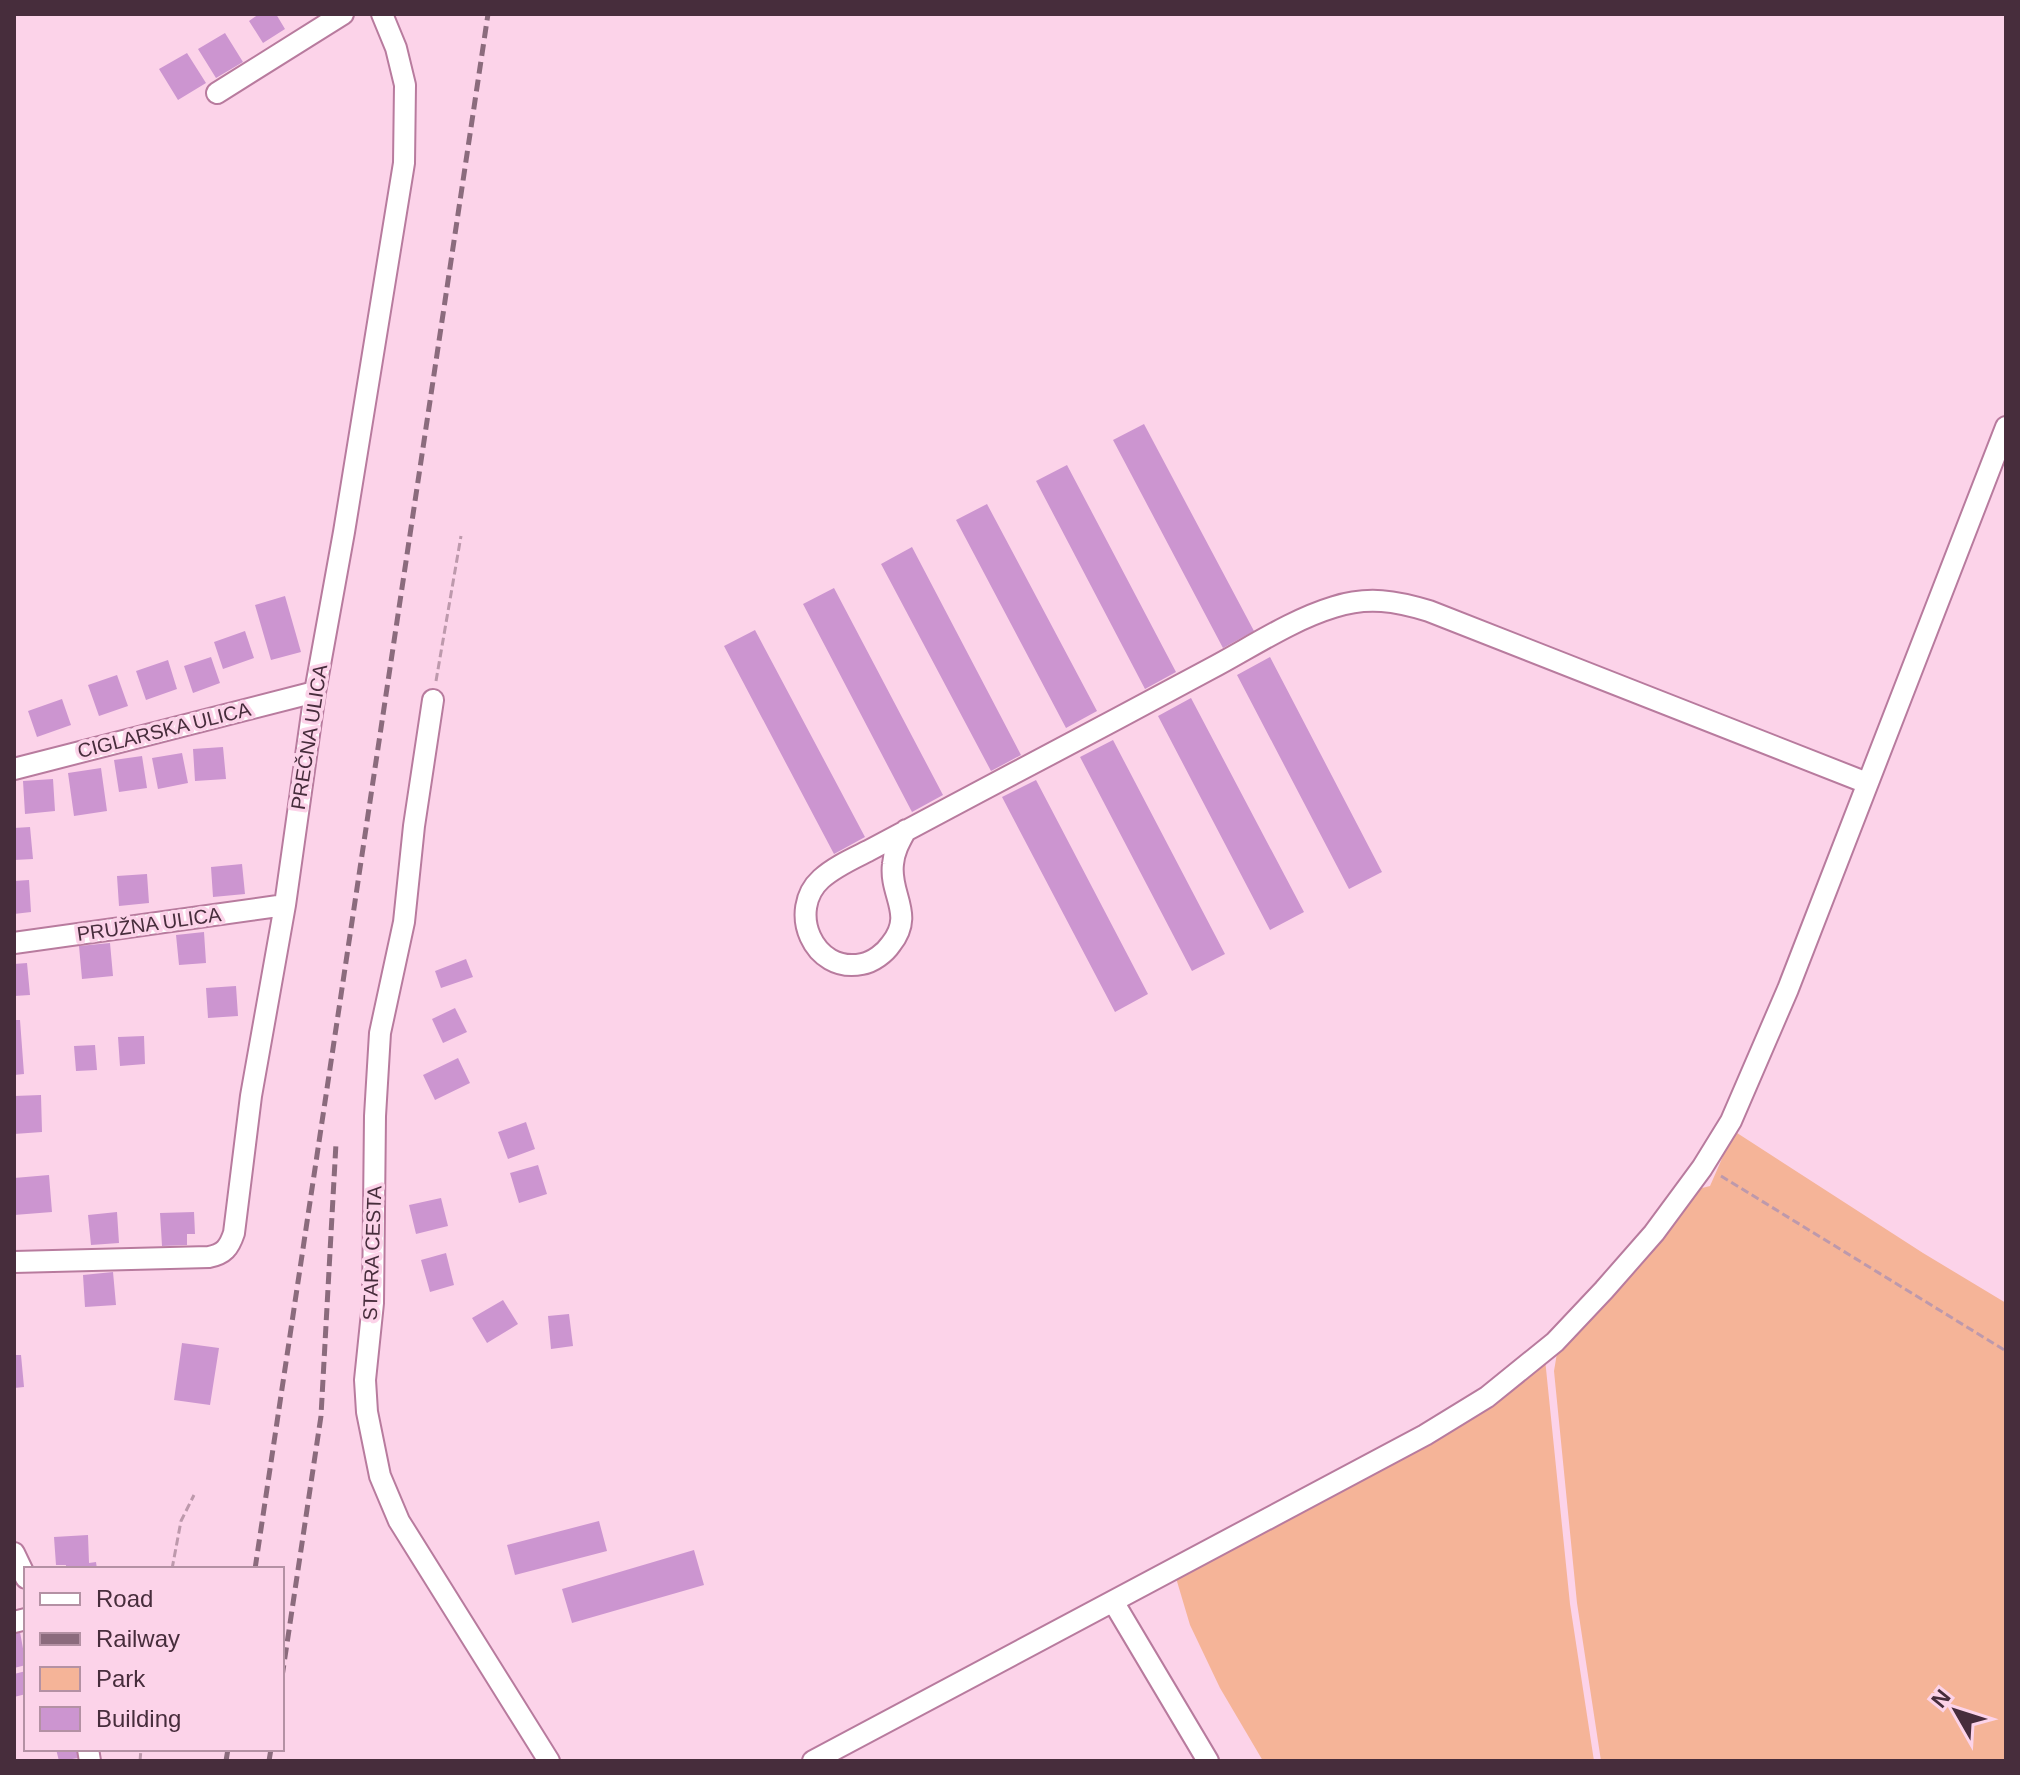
<svg xmlns="http://www.w3.org/2000/svg" width="2020" height="1775" viewBox="0 0 2020 1775" font-family="Helvetica,sans-serif">
<style>
.green{fill:#f5b498}
.building{fill:#cc95d0}
.lines{fill:none;stroke-linecap:round;stroke-linejoin:round}
.minor-casing{stroke:#b87b9e;stroke-width:24}
.path{stroke:#bd99ac;stroke-width:3;stroke-dasharray:8 4;stroke-linecap:butt}
.minor{stroke:#fff;stroke-width:20}
.rail{stroke:#8b6b7d;stroke-width:5;stroke-dasharray:12 6;stroke-linecap:butt}
.labels{text-anchor:middle;stroke-width:7;stroke-linejoin:round;paint-order:stroke}
.street-label{font-size:20px;fill:#472d3c;stroke:#fcd3e9}
</style>
<rect width="100%" height="100%" fill="#fcd3e9"/>
<path class="green" d="M1734 1131 1923 1253 2006 1303V1761H1601L1577 1603 1554 1371 1558 1347 1694 1190 1710 1186Z
M1545 1359 1570 1604 1594 1761H1263L1220 1688 1190 1625 1176 1578Z"/>
<path class="building" d="M259 14H276L285 29 263 43 249 21Z
M225 33 243 62 216 78 198 49Z
M187 53 206 83 178 100 159 69Z
M1144 424 1254 631 1223 648 1113 440Z
M1067 465 1176 672 1145 689 1036 481Z
M987 504 1097 711 1066 728 956 520Z
M912 547 1021 755 991 771 881 564Z
M834 588 943 795 912 812 803 604Z
M285 596 301 652 271 660 255 605Z
M755 630 865 837 834 854 724 646Z
M245 631 254 658 223 669 214 642Z
M211 657 220 683 193 693 184 666Z
M1270 657 1382 872 1349 889 1237 675Z
M168 660 177 689 146 700 136 671Z
M117 675 128 706 99 716 88 685Z
M1191 698 1304 912 1270 930 1158 716Z
M62 699 71 725 37 737 28 711Z
M1113 740 1225 954 1192 971 1080 757Z
M223 747 226 779 195 781 193 749Z
M182 753 188 783 158 789 152 758Z
M142 756 147 788 119 792 114 760Z
M101 768 107 811 74 816 68 773Z
M53 779 55 811 25 814 23 781Z
M1036 780 1148 994 1115 1012 1002 797Z
M30 827 33 859 14 860V828Z
M242 864 245 894 213 897 211 867Z
M147 874 149 903 119 906 117 876Z
M29 880 31 912 14 914V881Z
M204 932 206 963 179 965 176 935Z
M110 943 113 976 82 979 79 946Z
M466 959 473 977 441 988 435 971Z
M27 963 30 995 14 996V964Z
M236 986 238 1016 208 1018 206 988Z
M455 1008 467 1032 443 1043 432 1019Z
M14 1020H20L24 1074 14 1075Z
M144 1036 145 1064 120 1066 118 1037Z
M95 1045 97 1070 76 1071 74 1046Z
M458 1058 470 1083 435 1100 423 1075Z
M41 1095 42 1132 14 1134V1096Z
M526 1122 535 1149 508 1159 498 1132Z
M538 1165 547 1194 519 1203 510 1173Z
M49 1175 52 1212 14 1215V1178Z
M441 1198 448 1226 416 1234 409 1205Z
M117 1212 119 1243 91 1245 88 1215Z
M194 1212 195 1234H187V1245L162 1246 160 1213Z
M446 1253 454 1285 430 1292 421 1260Z
M113 1272 116 1305 85 1307 83 1275Z
M503 1300 518 1324 487 1343 472 1318Z
M569 1314 573 1346 551 1349 548 1316Z
M182 1343 219 1348 210 1405 174 1400Z
M14 1355H21L24 1387 14 1388Z
M599 1521 607 1551 515 1575 507 1545Z
M88 1535 89 1563 96 1562 97 1569H66V1565H56L54 1537Z
M694 1550 704 1585 572 1623 562 1589Z
M20 1632 26 1665 14 1668V1633Z
M26 1671V1694L14 1697V1674Z
M56 1749H83L85 1757 59 1761Z"/>
<g class="lines">
<g class="minor-casing">
<path id="minor" d="M217 93 343 14
M433 700 414 826 404 922 380 1033 375 1116 373 1303 365 1380 367 1412 380 1476 399 1521 549 1761
M14 769 315 692
M906 830C900 841 894 851 893 864 889 895 915 914 891 944 885 953 873 962 862 964 813 974 787 910 821 879 834 867 852 859 868 851 903 832 939 813 975 794 1053 753 1132 711 1210 669 1250 648 1291 620 1334 607 1368 596 1396 601 1429 611L1867 783
M14 943 285 905
M14 1262 209 1257C224 1254 229 1248 234 1233L251 1096 285 905 315 692 344 532 404 163 405 85 396 48 382 14
M14 1553 26 1578
M1114 1603 1208 1761
M14 1622 26 1619
M88 1749 90 1761
M813 1761 1425 1435 1487 1397 1555 1342 1604 1290 1654 1233 1702 1168 1731 1121 1788 989 2006 427"/>
</g>
<path class="path" d="M436 681 461 536
M1721 1176 2006 1351
M172 1569 181 1521 194 1495
M140 1761 141 1749"/>
<use href="#minor" class="minor"/>
<path class="rail" d="M255 1569 488 14
M282 1677 321 1416 336 1143
M226 1761 228 1749
M269 1761 271 1749"/>
</g>
<g class="labels">
<g class="street-label">
<text transform="translate(164 730) rotate(-14)" y="7">CIGLARSKA ULICA</text>
<text transform="translate(309 737) rotate(-81)" y="7">PREČNA ULICA</text>
<text transform="translate(149 924) rotate(-8)" y="7">PRUŽNA ULICA</text>
<text transform="translate(372 1253) rotate(-88)" y="7">STARA CESTA</text>
</g>
</g>
<rect width="2020" height="1775" fill="none" stroke="#472d3c" stroke-width="32"/>
<rect x="24" y="1567" width="260" height="184" fill="#fcd3e9" stroke="#b491a4" stroke-width="2"/>
<rect x="40" y="1593" width="40" height="12" fill="#ffffff" stroke="#b491a4" stroke-width="2"/>
<text x="96" y="1607" font-size="24" fill="#472d3c">Road</text>
<rect x="40" y="1633" width="40" height="12" fill="#8b6b7d" stroke="#b491a4" stroke-width="2"/>
<text x="96" y="1647" font-size="24" fill="#472d3c">Railway</text>
<rect x="40" y="1667" width="40" height="24" fill="#f5b498" stroke="#b491a4" stroke-width="2"/>
<text x="96" y="1687" font-size="24" fill="#472d3c">Park</text>
<rect x="40" y="1707" width="40" height="24" fill="#cc95d0" stroke="#b491a4" stroke-width="2"/>
<text x="96" y="1727" font-size="24" fill="#472d3c">Building</text>
<g transform="translate(1956 1711) rotate(309)" stroke="#fcd3e9" stroke-width="6" paint-order="stroke">
<path d="M0-6L14 30L0 20L-14 30Z" fill="#472d3c"/>
<text y="-12" font-size="22" font-weight="bold" text-anchor="middle" fill="#472d3c">N</text>
</g>
</svg>
